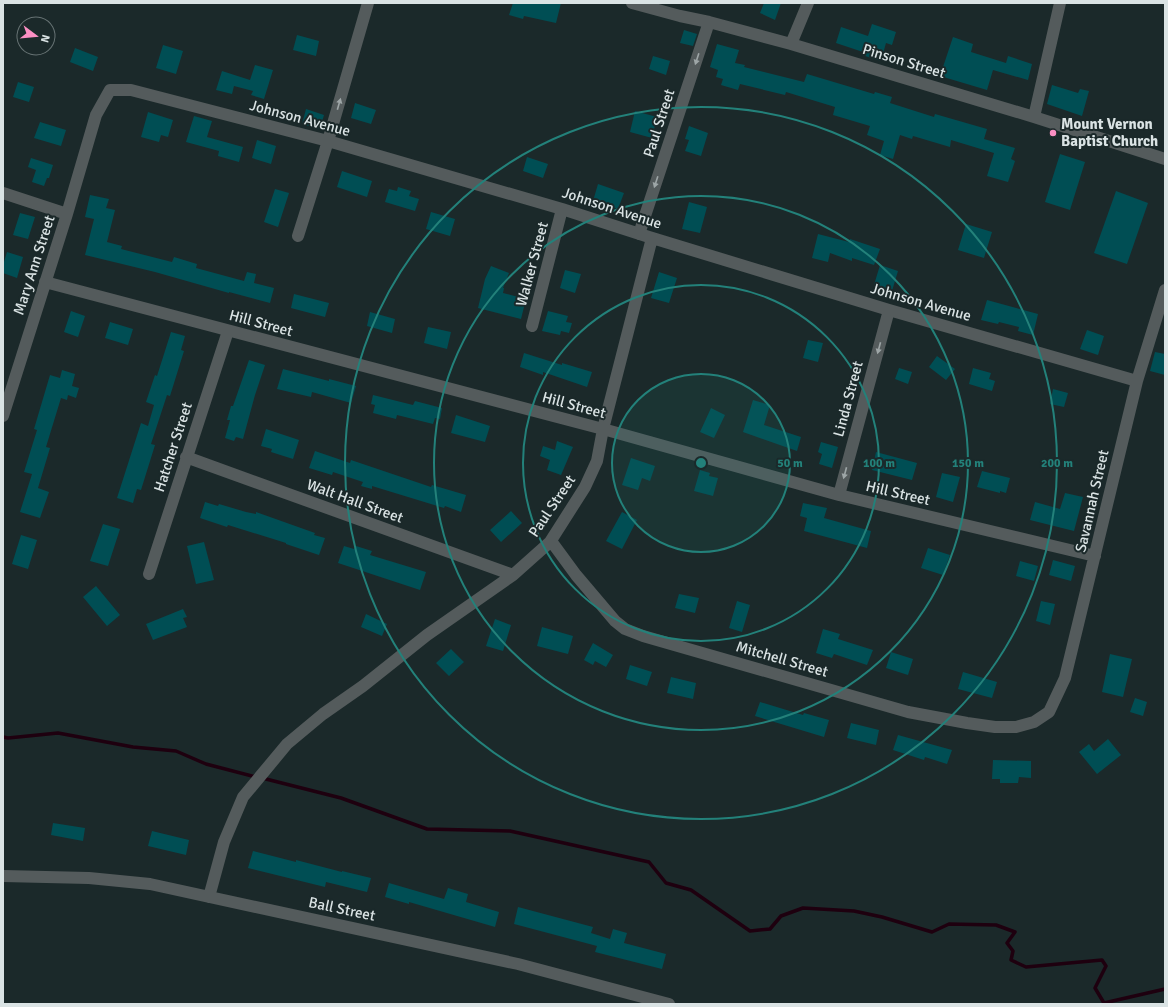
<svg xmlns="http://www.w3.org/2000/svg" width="1168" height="1007" viewBox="0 0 1168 1007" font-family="Signika,sans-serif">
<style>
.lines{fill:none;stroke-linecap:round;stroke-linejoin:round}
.stream{stroke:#1e000f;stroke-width:3.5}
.building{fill:#004e54}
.minor{stroke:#545b5c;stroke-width:12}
.oneway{fill:#9ea6a7}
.ring{fill:none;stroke:#23817a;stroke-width:2}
.poi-dot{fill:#fb8fc3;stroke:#1b292a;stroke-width:1.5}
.labels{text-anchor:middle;stroke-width:4;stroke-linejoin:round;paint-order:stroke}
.street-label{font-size:15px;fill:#dae3e4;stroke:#1b292a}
.poi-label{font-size:15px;font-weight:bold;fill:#dae3e4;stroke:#1b292a;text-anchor:start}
.centre{fill:#23817a;stroke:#1b292a;stroke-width:2}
.ring-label{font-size:12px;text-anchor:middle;font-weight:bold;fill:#23817a;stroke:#1b292a;stroke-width:4;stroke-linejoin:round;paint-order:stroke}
</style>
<rect width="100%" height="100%" fill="#1b292a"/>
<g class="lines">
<path class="stream" d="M3 737 8 738 58 733 133 747 176 751 206 764 256 777
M262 778 341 798 427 829 510 831 649 862 666 883 691 890 750 931 770 929 781 916 803 908 854 911 882 917 932 932 949 924 996 925 1015 932 1007 943 1013 951 1011 960 1026 967 1102 960 1106 966 1095 988 1104 1003 1165 989"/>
</g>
<path class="building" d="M513 3H561L556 23 524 16 523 19 509 15Z
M764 3H781L775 20 760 13Z
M872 24 896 32 892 45 886 43 881 61 862 55 863 52 836 43 841 27 868 36Z
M684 30 697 34 693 46 680 43Z
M297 35 319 41 316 56 293 50Z
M953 37 973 44 971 52 1006 63 1008 56 1032 64 1028 80 993 70 987 90 940 76Z
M717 44 739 50 735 63 745 65 744 67 804 82 807 74 874 94 875 92 892 97 890 103 934 117 935 114 987 129 984 139 1015 148 1011 159 1015 161 1008 182 987 176 994 153 951 140 950 147 913 136 912 139 900 135 893 159 880 155 884 141 867 135 870 126 833 115 835 107 786 92 785 95 740 84 738 90 721 85 723 79 716 77 718 70 710 67Z
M163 45 183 51 176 74 156 68Z
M75 48 98 57 93 71 70 62Z
M653 56 670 61 666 75 649 69Z
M255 65 273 70 264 99 251 95 253 91 234 86 232 94 216 90 222 71 250 80Z
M18 82 34 87 29 102 13 97Z
M1052 85 1078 93 1080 89 1089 91 1082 116 1047 104Z
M355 103 376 110 371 124 351 118Z
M306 109 324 115 320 129 302 124Z
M635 111 657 117 652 138 630 132Z
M148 112 173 120 168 137 161 135 159 142 141 137Z
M194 116 212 121 207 137 243 147 239 162 218 156 219 151 186 142Z
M40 122 66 130 61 146 34 138Z
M689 126 708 133 701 156 685 151 689 140 685 139Z
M257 140 276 146 271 164 252 158Z
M1060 154 1085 162 1070 210 1045 202Z
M527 157 548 164 543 178 523 171Z
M31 158 53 165 49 178H47L44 186 32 182 36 170 28 167Z
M342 171 372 181 367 197 337 187Z
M598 184 624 193 618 209 593 201Z
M398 187 411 191 409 196 419 199 415 211 385 202 389 189 397 191Z
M275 189 289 193 278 227 264 222Z
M1116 191 1148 203 1127 264 1094 253Z
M90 195 109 199 106 208 115 210 107 242 122 246 121 249 172 262 174 257 197 264 196 268 244 281 247 272 256 274 254 283 274 288 270 303 229 292V293L155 272 85 255 94 219 85 217Z
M689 202 707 207 700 233 682 229Z
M431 212 455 219 450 236 426 229Z
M20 213 35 217 28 239 13 235Z
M966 224 992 232 984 258 958 250Z
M818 234 849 242 850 239 880 249 874 265 852 258V261L830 253 828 262 812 258Z
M7 252 23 257 17 278 3 273V265Z
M880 265 898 271 892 291 874 285Z
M491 266 509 273 503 288H504L503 293 526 299 521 319 478 308 485 279Z
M565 270 581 274 575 293 560 288Z
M659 272 677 278 669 303 651 298Z
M294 294 329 303 325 317 291 308Z
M987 300 1038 314 1033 335 1018 331 1019 327 999 322 998 324 981 320Z
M71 311 85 316 78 337 64 332Z
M548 311 568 316 566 322 572 323 569 333 561 331 560 335 542 331Z
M370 312 395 319 392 333 367 326Z
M110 322 133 329 128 345 105 338Z
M428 327 451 332 447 349 424 343Z
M1087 330 1104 336 1098 355 1080 349Z
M171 332 185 336 181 350 184 351 170 396 167 395 151 444 155 445 141 490 137 489 133 503 117 498 141 423 148 426 154 405 146 402 155 375 157 376Z
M808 340 823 343 818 362 803 358Z
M1155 352 1165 354V375L1150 371Z
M524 353 562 365V363L592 372 587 387 543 372V375L520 367Z
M937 356 955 369 946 380 929 367Z
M249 360 265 365 255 395 243 439 236 437 234 441 225 438 230 420H227L231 406H233Z
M899 368 912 372 908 384 895 379Z
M973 368 991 373 989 379 995 381 992 391 969 384Z
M283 369 329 381V379L356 386 351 403 312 392 311 397 277 389Z
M62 370 75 374 72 386 79 388 76 398 68 395 67 400 61 398 46 447 50 448 38 488 49 492 40 518 20 512 32 474 24 472 37 430 34 429 50 375 60 378Z
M1053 389 1068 393 1064 407 1050 404Z
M373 395 413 405 415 401 442 408 440 419 435 418 433 424 397 415 396 419 373 413 375 405 371 404Z
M753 400 770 405 764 425 801 437 797 451 743 432Z
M711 408 725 415 714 438 700 432Z
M456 415 490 426 485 442 451 433Z
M266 429 299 440 293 459 271 452 272 449 261 446Z
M557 441 573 447 561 475 547 470 550 460 540 456 543 446 555 450Z
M821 442 838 447 832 468 819 464 822 454 818 452Z
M315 451 350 463 351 460 431 487 432 485 466 495 461 512 445 506 444 508 372 486V489L361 486 363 482 333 472 332 475 309 468Z
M876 452 917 463 912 480 872 470Z
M631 458 655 466 650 481 642 478 638 490 622 485Z
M700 470 710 473 709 476 718 478 713 496 694 491Z
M982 471 1010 478 1006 493 1000 491V493L977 487Z
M942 473 960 477 953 502 936 497Z
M1065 493 1083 497 1074 531 1030 520 1035 502 1060 509Z
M205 502 218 506 219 504 246 512 256 514V512L315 533 314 535 325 538 319 555 286 544V543L228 525 227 527 200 518Z
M803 503 827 508 824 518 871 531 867 548 804 531 807 518 800 516Z
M511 511 522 523 501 542 490 530Z
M622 512 637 520 622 549 606 541Z
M103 524 120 529 108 566 90 561Z
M21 535 37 540 28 569 12 564Z
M204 542 214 580 196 584 187 546Z
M344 546 354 549 356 546 372 551 370 555 426 572 420 590 338 563Z
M928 548 950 555 943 575 921 568Z
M1053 560 1075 566 1071 581 1049 575Z
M1020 561 1038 566 1034 581 1016 576Z
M96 586 120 615 107 626 83 597Z
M679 594 699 598 695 613 675 608Z
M737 601 750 605 742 632 729 628Z
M1041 601 1055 604 1050 625 1036 621Z
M183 609 187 617 183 618 187 627 153 640 146 624Z
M366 614 387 624 382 636 361 627Z
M495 619 511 625 503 651 486 646Z
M542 627 573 636 568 654 537 646Z
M823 629 840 634 838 639 873 650 867 665 834 654 832 658 816 653Z
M593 643 613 655 606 667 595 661 593 665 584 660Z
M451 649 464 662 449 676 436 663Z
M891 652 913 659 908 675 886 668Z
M1110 654 1132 659 1123 697 1102 692Z
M630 665 652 672 647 686 626 679Z
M963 672 997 682 992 698 958 689Z
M671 677 696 683 693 699 667 693Z
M1135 698 1147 702 1143 716 1130 712Z
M760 702 803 715 804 713 829 720 824 737 755 716Z
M851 723 879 730 876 745 847 738Z
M898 735 952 750 947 764 925 757 924 760 893 750Z
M1108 739 1121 755 1097 774 1079 752 1089 744 1094 751Z
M993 760 1031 761V778L1019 777 1018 783H1000V779H992Z
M53 823 85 828 83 841 51 835Z
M152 831 189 840 186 855 148 846Z
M253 851 296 862V860L342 872V871L371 878 367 892 326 882 325 887 248 868Z
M389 883 444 899 448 888 468 894 466 902 499 912 495 927 409 902V904L385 897Z
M518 907 593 927 591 933 610 939 613 929 627 933 624 943 666 954 662 969 595 952 597 946 514 924Z"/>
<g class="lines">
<path class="minor" d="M632 3 680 16 709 22 791 44 1034 117 1165 159
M791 44 808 3
M1034 117 1060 3
M3 193 67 214
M639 234 709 22
M298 236 328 141 368 3
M45 282 603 429 839 495 1095 556
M532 326 562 209
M3 416 67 214 96 115 110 90H131L328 141 562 209 649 237 889 310 1137 381
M186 457 513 575
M839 495 889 310
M550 542 554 545 576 575 615 621 625 629 643 636 908 712 967 723 995 727H1016L1034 722 1049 712 1065 678 1137 381 1165 290
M149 574 228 331
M3 876 89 878 150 884 518 964 669 1004
M209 897 224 842 243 797 287 744 323 714 363 686 427 635 513 575 550 542 585 487 597 461 603 429 652 238"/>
</g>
<defs><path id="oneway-solid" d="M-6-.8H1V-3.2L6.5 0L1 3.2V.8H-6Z"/></defs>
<g class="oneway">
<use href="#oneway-solid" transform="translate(697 59) rotate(108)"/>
<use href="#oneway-solid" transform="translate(339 104) rotate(-74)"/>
<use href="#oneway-solid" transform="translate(656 182) rotate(108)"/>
<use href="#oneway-solid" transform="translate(879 348) rotate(105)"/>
<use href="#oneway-solid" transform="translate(845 473) rotate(105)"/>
</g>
<circle cx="701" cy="463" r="89" fill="#23817a" fill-opacity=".12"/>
<g class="ring">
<circle cx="701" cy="463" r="89"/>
<circle cx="701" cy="463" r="178"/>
<circle cx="701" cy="463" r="267"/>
<circle cx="701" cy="463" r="356"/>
</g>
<circle class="poi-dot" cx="1053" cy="133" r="4"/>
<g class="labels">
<g class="street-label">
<text transform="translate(904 61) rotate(17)" y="5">Pinson Street</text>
<text transform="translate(300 118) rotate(15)" y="5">Johnson Avenue</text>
<text transform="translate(659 123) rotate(-72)" y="5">Paul Street</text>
<text transform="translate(612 208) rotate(18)" y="5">Johnson Avenue</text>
<text transform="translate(532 264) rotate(-75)" y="5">Walker Street</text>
<text transform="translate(34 265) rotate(-72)" y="5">Mary Ann Street</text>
<text transform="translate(921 302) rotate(16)" y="5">Johnson Avenue</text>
<text transform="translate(261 323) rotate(15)" y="5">Hill Street</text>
<text transform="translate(848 399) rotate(-75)" y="5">Linda Street</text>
<text transform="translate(574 405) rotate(15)" y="5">Hill Street</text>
<text transform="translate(173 447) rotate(-72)" y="5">Hatcher Street</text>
<text transform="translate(898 493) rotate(13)" y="5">Hill Street</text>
<text transform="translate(355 501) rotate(20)" y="5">Walt Hall Street</text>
<text transform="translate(1092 501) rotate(-77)" y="5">Savannah Street</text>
<text transform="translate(552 506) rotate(-56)" y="5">Paul Street</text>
<text transform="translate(782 659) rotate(16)" y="5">Mitchell Street</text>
<text transform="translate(342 909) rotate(12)" y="5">Ball Street</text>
</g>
<g class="poi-label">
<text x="1061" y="129">Mount Vernon<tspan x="1061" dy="17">Baptist Church</tspan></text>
</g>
</g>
<circle cx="701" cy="463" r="6" class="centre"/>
<g class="ring-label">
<text x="790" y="467">50 m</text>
<text x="879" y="467">100 m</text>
<text x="968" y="467">150 m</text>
<text x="1057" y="467">200 m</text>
</g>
<rect width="1168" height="1007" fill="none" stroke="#dae3e4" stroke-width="8"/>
<g transform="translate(36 36) rotate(106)"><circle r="19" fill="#1b292a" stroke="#677374"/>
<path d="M0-3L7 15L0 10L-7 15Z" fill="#fb8fc3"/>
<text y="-6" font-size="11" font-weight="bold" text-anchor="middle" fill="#dae3e4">N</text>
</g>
</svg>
